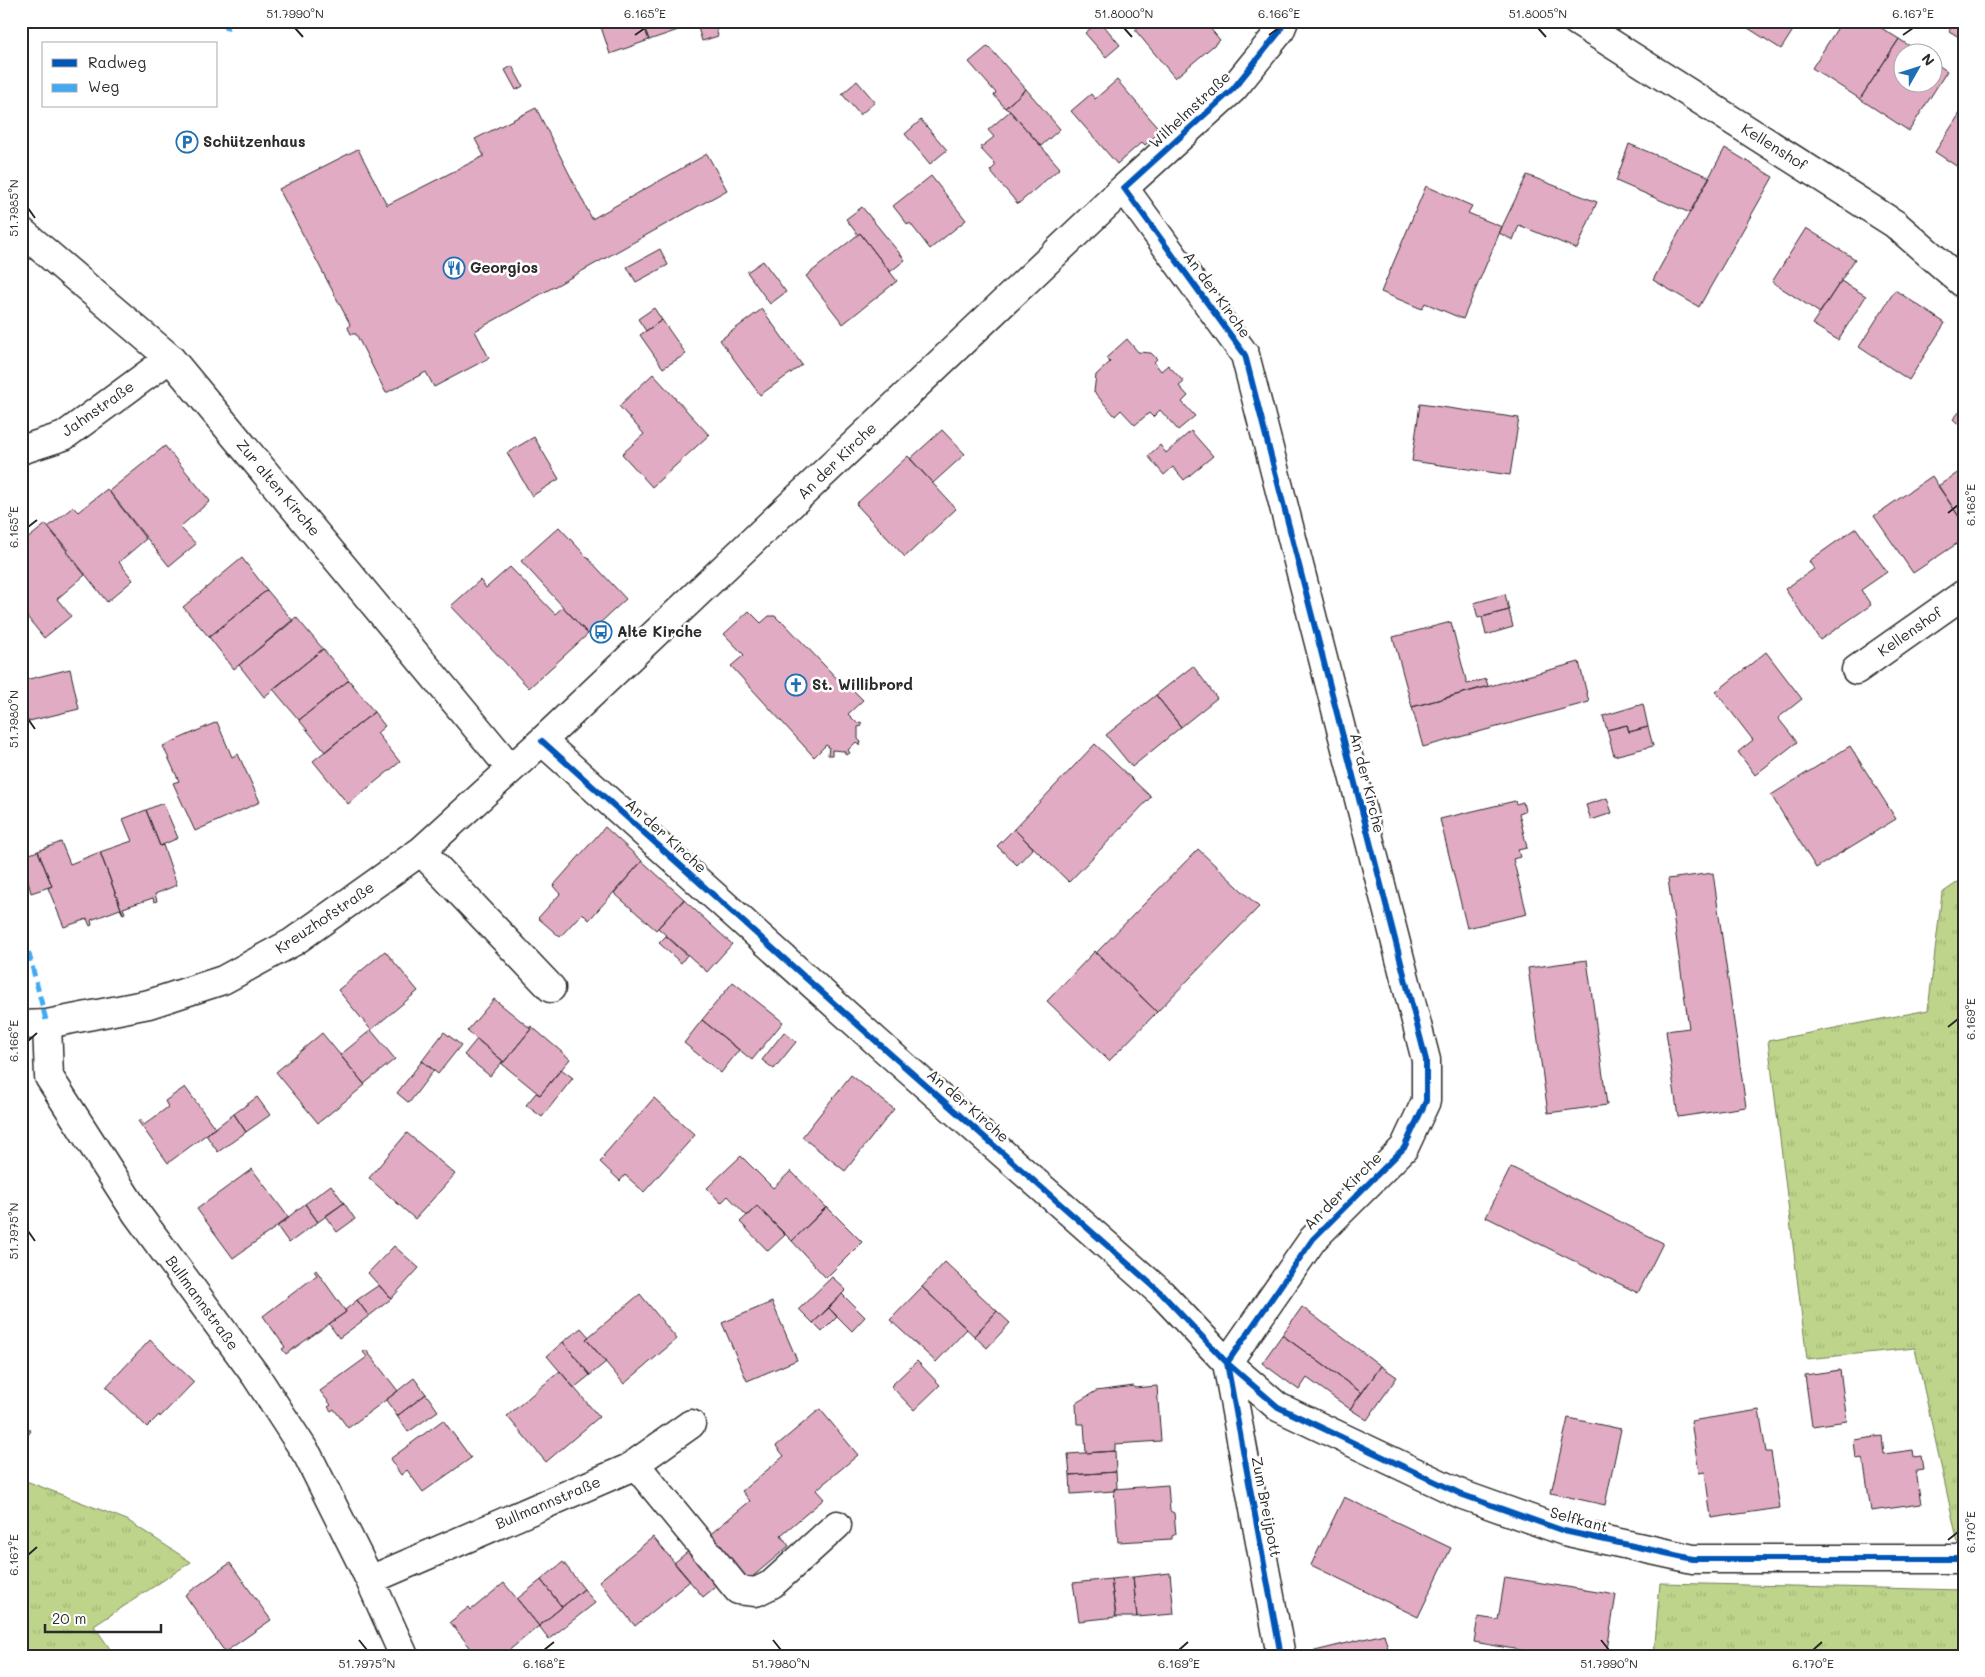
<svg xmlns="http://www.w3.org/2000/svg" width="1985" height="1677" viewBox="0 0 1985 1677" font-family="Mali,sans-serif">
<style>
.grass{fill:url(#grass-tufts);stroke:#74805a}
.building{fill:#e1abc4;stroke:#2b2b2b}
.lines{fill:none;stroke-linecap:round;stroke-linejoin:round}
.minor-casing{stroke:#2b2b2b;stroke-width:31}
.minor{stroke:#fff;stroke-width:28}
.quiet{stroke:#3fa9f5;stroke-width:5;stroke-dasharray:10 5;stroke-linecap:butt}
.cycleway-casing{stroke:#fff;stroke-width:9}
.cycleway{stroke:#0057b8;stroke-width:6}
.ticks{fill:none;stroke:#2b2b2b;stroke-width:2}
.labels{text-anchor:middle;stroke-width:5;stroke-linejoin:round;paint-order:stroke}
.street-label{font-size:15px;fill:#2b2b2b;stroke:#fff}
.poi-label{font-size:15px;font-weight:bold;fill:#2b2b2b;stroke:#fff;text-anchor:start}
.neatline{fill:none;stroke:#2b2b2b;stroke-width:2}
.ticks-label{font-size:12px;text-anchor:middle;fill:#2b2b2b}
</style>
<defs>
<pattern id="grass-tufts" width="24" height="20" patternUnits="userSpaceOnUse" patternTransform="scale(1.25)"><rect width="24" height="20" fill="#bdd48a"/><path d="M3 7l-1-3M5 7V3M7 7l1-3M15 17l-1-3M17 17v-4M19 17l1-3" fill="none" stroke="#a3b677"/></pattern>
</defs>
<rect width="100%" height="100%" fill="#fff"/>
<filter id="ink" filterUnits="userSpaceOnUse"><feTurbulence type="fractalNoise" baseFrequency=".02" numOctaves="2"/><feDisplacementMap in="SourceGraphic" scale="10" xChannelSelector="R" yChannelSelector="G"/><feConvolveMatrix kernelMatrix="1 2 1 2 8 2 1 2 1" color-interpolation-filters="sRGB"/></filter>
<g filter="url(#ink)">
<path class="grass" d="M1964 878V1544L1958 1543 1915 1348 1807 1359 1768 1041 1928 1010 1942 893Z
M21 1479 127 1520 191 1562 94 1626 115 1656H21Z
M1660 1583 1964 1590V1656H1654Z"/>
<path class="building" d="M599 21H642L649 40 610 54Z
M642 21H685L687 27 649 40Z
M696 21H714L718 36 702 41Z
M1100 21 1120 45 1106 57 1085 33Z
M1146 21H1204L1220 40 1175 78 1135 30Z
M1737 21H1799L1781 49Z
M1842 21H1870L1899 39 1860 99 1812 68Z
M1955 21H1964V40L1949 31Z
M1899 39 1919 52H1902V82H1932V61L1947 71 1909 131 1860 99Z
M988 46 1026 89 1005 108 994 95 996 93 969 62Z
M512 66 523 86 516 90 505 70Z
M1117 80 1161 131 1145 145 1142 142 1117 164 1071 111 1091 94 1095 99Z
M857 81 875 102 860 115 842 94Z
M1026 89 1060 129 1041 146 1010 111 1005 108Z
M1964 107V171L1935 152Z
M536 108 592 219 707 154 727 190 475 331 489 358 434 387 426 372 386 393 356 334H351L348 328 350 324 279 189 358 149 387 205 484 156 475 139Z
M1010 111 1060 168 1018 204 990 171 996 165 980 148 994 137 988 130Z
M921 120 947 150 930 164 905 134Z
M1629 144 1710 177 1690 213 1616 181Z
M1725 148 1773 177 1699 307 1653 280Z
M1527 175 1597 202 1577 249 1519 225 1513 240 1499 233Z
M931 176 966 220 930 249 910 223 908 225 893 206Z
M1426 186 1472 206 1468 213 1502 227 1463 319 1425 303 1422 309 1381 292Z
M862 207 905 260 890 272 860 233 858 235 846 219Z
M1806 228 1855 259 1820 313 1772 282Z
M860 233 897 281 843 324 806 276Z
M660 249 668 265 636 282 627 267Z
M763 261 786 292 770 304 747 272Z
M1841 281 1866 296 1838 340 1812 324Z
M1895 290 1945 323 1909 380 1859 347Z
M654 308 662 320 646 331 638 319Z
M762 309 802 365 760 395 720 340Z
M662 320 686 354 663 368 640 335Z
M1127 339 1138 352 1151 353 1157 359 1154 362 1161 371 1168 365 1184 382 1179 386 1188 396 1182 402 1195 416 1178 430 1160 410 1153 417 1149 413 1135 425 1121 410 1115 416 1094 392 1096 375 1110 362 1106 358Z
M653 374 709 435 652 487 622 454 644 434 619 406Z
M1420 404 1519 418 1510 475 1412 461Z
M1964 407V430L1953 419Z
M942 430 965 454 933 483 910 459Z
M1191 431 1213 456 1184 480 1173 467 1164 475 1148 456 1160 445 1166 453Z
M534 437 559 479 532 496 507 453Z
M165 446 210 501 180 527 196 544 169 566 109 491Z
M908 456 956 509 905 557 856 504Z
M1962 470 1964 472V524L1938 486Z
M1932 476 1964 524V539L1913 573 1874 516Z
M107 489 146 539 119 562 133 580 107 602 48 527 73 507 78 512Z
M46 524 68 550 66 552 85 575 57 599 71 616 44 638 21 609V544Z
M559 527 626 599 588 634 521 561Z
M1856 528 1887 572 1861 590 1871 605 1820 640 1785 589 1814 569 1809 561Z
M242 558 267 590 209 637 183 607Z
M510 567 555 614 563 607 588 634 529 688 451 606 480 580 486 588Z
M267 590 293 621 234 669 209 637Z
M1505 594 1509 610 1478 618 1474 603Z
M1509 610 1513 627 1486 635 1482 617Z
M749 611 761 623 769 616H775L781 622 782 621 844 686 846 683 863 700 848 714 857 723 861 722 862 726 858 727V739L861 742 860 745 856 742 848 750 850 753 846 755 844 751 832 750V755H828L829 747 826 745 814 757 731 666 744 655 724 634Z
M296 617 323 649 264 697 239 665Z
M1451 622 1467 684 1486 679 1488 686 1412 707 1393 637Z
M323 649 349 680 299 720 273 689Z
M1766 652 1802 699 1778 718 1797 742 1755 775 1738 752 1753 740 1716 692Z
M1579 662 1589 702 1423 747 1412 707Z
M1193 666 1217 698 1181 727 1156 695Z
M70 669 79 709 21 723V681Z
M349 680 374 712 325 752 299 720Z
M1156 695 1181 727 1132 767 1106 735Z
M1643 704 1648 727 1629 732 1627 725 1607 730 1603 716Z
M374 712 385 726 377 733 400 762 348 804 313 761Z
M217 722 232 757 238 754 260 802 195 831 173 783 179 781 163 746Z
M1627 725 1629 732 1648 727 1653 746 1614 756 1607 730Z
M1095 744 1151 797 1069 882 1014 829Z
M1850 746 1896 819 1816 868 1771 795Z
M1607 798 1612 813 1591 820 1586 805Z
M1515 801 1516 804 1523 802 1525 811 1519 813 1527 848 1518 850 1520 857 1513 859 1527 914 1467 928 1440 819Z
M163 803 178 838 160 846 146 810Z
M146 810 160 846 163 845 177 885 155 894 157 901 154 902 153 898 123 908 125 913 123 914 100 852 132 841 123 819Z
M605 827 642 861 589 920 582 913 560 937 538 918 560 894 553 886Z
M1014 829 1033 848 1017 865 997 846Z
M61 842 70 864 100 852 123 914 120 909 91 920 92 925 90 926 87 919 64 927 48 888 52 886 38 851Z
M1198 849 1259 907 1157 1012 1096 953Z
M38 851 52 886 31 893 22 857Z
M642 861 684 899 656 930 614 893Z
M1713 873 1746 1107 1678 1117 1666 1031 1689 1028 1668 879Z
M684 900 732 944 707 972 658 928Z
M666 936 687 955 681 963 659 943Z
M385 951 418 991 371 1030 338 990Z
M1095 951 1157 1012 1109 1061 1047 1001Z
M1587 960 1607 1105 1548 1113 1528 968Z
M733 982 783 1022 752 1060 702 1020Z
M494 999 531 1029 504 1062 467 1031Z
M702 1020 739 1050 721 1073 684 1043Z
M531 1026 570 1059 540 1095 501 1063 504 1062 531 1029 529 1028Z
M371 1030 395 1059 364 1084 340 1055Z
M444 1032 461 1045 438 1074 422 1061Z
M784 1032 796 1042 774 1069 762 1060Z
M322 1033 365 1085 318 1123 276 1072Z
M477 1039 503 1061 490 1076 464 1055Z
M422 1061 434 1070 409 1103 397 1093Z
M561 1069 573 1078 542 1117 526 1105 536 1093 540 1095Z
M851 1075 894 1109 845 1171 802 1137Z
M185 1087 215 1128 168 1163 138 1121 140 1119 144 1125 168 1107 165 1101Z
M257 1097 270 1115 246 1132 234 1114Z
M654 1098 695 1135 644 1192 625 1175 620 1181 600 1162 605 1157 603 1156Z
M234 1114 246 1132 218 1152 206 1135Z
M407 1133 455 1174 415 1219 369 1178Z
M741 1156 773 1188 791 1171 826 1207 792 1241 757 1206 747 1216 728 1196 721 1203 707 1188Z
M1511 1167 1663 1243 1638 1293 1486 1217Z
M252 1169 289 1218 233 1258 197 1209Z
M331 1185 344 1203 318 1222 305 1204Z
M344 1203 355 1219 337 1232 325 1216Z
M305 1204 318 1222 289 1243 277 1226Z
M757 1206 785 1235 768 1251 740 1222Z
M827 1207 862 1242 826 1278 792 1241Z
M394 1246 419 1268 391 1299 368 1273Z
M945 1262 997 1311 974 1336 922 1287Z
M316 1270 346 1312 286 1354 282 1349 285 1347 263 1316 317 1275 314 1271Z
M832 1277 846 1290 813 1323 799 1309Z
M379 1285 391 1299 369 1316 357 1300Z
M922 1287 967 1329 936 1362 890 1320Z
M640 1294 677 1339 624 1384 586 1339Z
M842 1294 865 1317 852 1331 829 1308Z
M357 1300 369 1316 339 1338 329 1324 346 1312 345 1310Z
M772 1302 797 1360 747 1381 722 1323Z
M1302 1307 1381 1366 1362 1393 1282 1335Z
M829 1308 837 1317 822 1332 813 1323Z
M997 1311 1010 1323 987 1348 974 1336Z
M581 1328 589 1337 586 1339 606 1362 590 1375 563 1342Z
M1282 1335 1362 1393 1350 1409 1307 1378 1299 1390 1262 1363Z
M150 1340 194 1382 160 1417 159 1415 147 1427 106 1387Z
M563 1342 590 1375 574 1388 547 1356Z
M366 1350 398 1391 348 1428 334 1409 331 1411 328 1407 331 1405 320 1391 367 1357 363 1352Z
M917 1361 940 1385 914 1410 891 1386Z
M1381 1366 1397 1377 1367 1420 1350 1409Z
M1840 1370 1847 1421 1812 1426 1805 1375Z
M560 1371 599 1417 546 1462 507 1416Z
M414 1378 426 1394 397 1416 386 1400Z
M1134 1386V1388L1157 1386 1161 1441 1115 1444V1451L1086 1453 1084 1424H1077L1076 1403 1096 1391Z
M426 1394 438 1411 408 1432 397 1416Z
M820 1409 858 1455 816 1490 824 1499 781 1535 789 1546 745 1583 707 1537 750 1501 742 1491 784 1456 776 1446Z
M1759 1410 1766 1452H1771L1780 1508 1711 1518 1705 1472 1699 1473 1691 1421Z
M1568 1418 1621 1429 1605 1505 1551 1493Z
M443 1420 471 1458 423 1492 407 1470 401 1475 390 1459Z
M21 1424 31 1431 21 1444Z
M1882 1436 1884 1454 1913 1450 1914 1457 1921 1456 1923 1470 1916 1471 1921 1504 1871 1511 1863 1458 1856 1459 1854 1440Z
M1115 1451 1116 1472 1070 1475 1068 1454Z
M1116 1472 1117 1488 1114 1489V1491L1071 1494 1070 1475Z
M1168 1485 1170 1511 1174 1513 1176 1534 1172 1536V1539L1118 1542 1114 1489Z
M1344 1497 1451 1548 1418 1617 1311 1565Z
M653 1537 690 1581 635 1626 599 1581Z
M691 1549 719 1584 703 1597 674 1563Z
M563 1562 584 1589 562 1607 541 1580Z
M230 1563 271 1620 225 1652 185 1595Z
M1170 1573 1174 1614 1137 1617 1133 1577Z
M1133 1577 1137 1617H1116L1111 1579Z
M1505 1577 1616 1595 1606 1656H1554L1474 1642 1478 1617 1498 1620Z
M1111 1579 1116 1617 1079 1621 1073 1583Z
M541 1580 562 1607 539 1626 517 1599Z
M504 1583 539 1626 502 1656H477L450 1622 469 1607 471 1610Z
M584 1589 595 1603 549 1639 539 1626Z
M1384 1634 1390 1656H1308L1307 1653Z"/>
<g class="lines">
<g class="minor-casing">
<path id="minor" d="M1576 21 1895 224 1964 284
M1124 188 1245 355 1426 1060V1101L1404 1148 1313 1239 1227 1363
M21 231 170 358 511 769
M21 450 64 436 170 358
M1856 670 1964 594
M542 741 887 1051 1161 1293 1227 1363 1278 1407 1463 1495 1564 1531 1693 1559H1964
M421 851 551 988
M47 1024 49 1077 137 1214 256 1376 308 1456 370 1580 404 1656
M21 1025 47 1024 149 1004 223 980 293 942 421 851 542 741 1124 188 1233 89 1280 31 1284 21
M1227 1363 1281 1656
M635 1464 738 1590 756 1592 772 1584 837 1525
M370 1580 629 1468 691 1424"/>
</g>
<use href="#minor" class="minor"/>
<path class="quiet" d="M225 21 227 30
M21 923 47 1024"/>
<g class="cycleway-casing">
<path id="cycleway" d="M542 741 887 1051 1161 1293 1227 1363 1278 1407 1463 1495 1564 1531 1693 1559H1964
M1227 1363 1313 1239 1404 1148 1426 1101V1060L1245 355 1124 188 1233 89 1280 31 1284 21
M1227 1363 1281 1656"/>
</g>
<use href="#cycleway" class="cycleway"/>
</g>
</g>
<path class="ticks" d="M295 28 303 37M1124 28 1132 37M1538 28 1546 37M635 35 645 28M1269 35 1279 28M1903 35 1913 28M28 208 35 218M1948 513 1958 505M28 527 37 520M28 719 35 729M1948 1027 1958 1019M28 1041 37 1033M28 1231 35 1241M1948 1540 1958 1532M28 1555 37 1547M359 1640 367 1650M773 1640 781 1650M1601 1640 1609 1650M544 1650 554 1642M1179 1650 1188 1642M1813 1650 1822 1642"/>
<defs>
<g id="parking-ring" transform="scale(1.125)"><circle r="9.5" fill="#fff" stroke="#1f6fb2" stroke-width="1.5"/><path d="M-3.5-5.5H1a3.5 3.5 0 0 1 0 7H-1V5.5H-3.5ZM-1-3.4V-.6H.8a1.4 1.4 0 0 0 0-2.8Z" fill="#1f6fb2"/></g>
<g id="restaurant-ring" transform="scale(1.125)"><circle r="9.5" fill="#fff" stroke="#1f6fb2" stroke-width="1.5"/><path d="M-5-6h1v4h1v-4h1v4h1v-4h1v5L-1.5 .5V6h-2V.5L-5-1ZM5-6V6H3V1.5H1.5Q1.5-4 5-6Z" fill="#1f6fb2"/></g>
<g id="bus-ring" transform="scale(1.125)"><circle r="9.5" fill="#fff" stroke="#1f6fb2" stroke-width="1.5"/><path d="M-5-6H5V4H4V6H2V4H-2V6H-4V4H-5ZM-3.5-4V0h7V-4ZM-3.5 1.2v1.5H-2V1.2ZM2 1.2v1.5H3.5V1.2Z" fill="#1f6fb2"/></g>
<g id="church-ring" transform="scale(1.125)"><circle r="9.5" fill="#fff" stroke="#1f6fb2" stroke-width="1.5"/><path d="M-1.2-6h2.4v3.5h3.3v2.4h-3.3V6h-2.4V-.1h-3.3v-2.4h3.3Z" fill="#1f6fb2"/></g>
</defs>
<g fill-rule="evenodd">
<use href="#parking-ring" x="187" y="142"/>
<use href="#restaurant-ring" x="454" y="268"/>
<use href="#bus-ring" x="601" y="632"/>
<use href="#church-ring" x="796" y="685"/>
</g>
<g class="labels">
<g class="street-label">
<text transform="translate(1190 110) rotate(-43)" y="5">Wilhelmstraße</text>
<text transform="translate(1774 147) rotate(32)" y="5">Kellenshof</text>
<text transform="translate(1217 295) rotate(54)" y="5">An der Kirche</text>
<text transform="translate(98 409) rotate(-35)" y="5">Jahnstraße</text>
<text transform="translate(837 461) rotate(-44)" y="5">An der Kirche</text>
<text transform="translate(278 488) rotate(50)" y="5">Zur alten Kirche</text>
<text transform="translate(1910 632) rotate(-35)" y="5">Kellenshof</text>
<text transform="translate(1367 783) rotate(76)" y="5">An der Kirche</text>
<text transform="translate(666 836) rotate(42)" y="5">An der Kirche</text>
<text transform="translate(325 918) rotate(-34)" y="5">Kreuzhofstraße</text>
<text transform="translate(968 1106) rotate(41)" y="5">An der Kirche</text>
<text transform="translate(1343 1191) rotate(-45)" y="5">An der Kirche</text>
<text transform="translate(202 1303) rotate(54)" y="5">Bullmannstraße</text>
<text transform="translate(548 1503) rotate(-23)" y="5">Bullmannstraße</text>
<text transform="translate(1266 1507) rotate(79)" y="5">Zum Breijpott</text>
<text transform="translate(1579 1520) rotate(15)" y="5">Selfkant</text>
</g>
<g class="poi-label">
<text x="203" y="147">Schützenhaus</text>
<text x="470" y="273">Georgios</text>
<text x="617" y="637">Alte Kirche</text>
<text x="812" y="690">St. Willibrord</text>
</g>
</g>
<rect width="1985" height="1677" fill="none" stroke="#fff" stroke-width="55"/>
<rect x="42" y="42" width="175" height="65" fill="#ffffff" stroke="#aaaaaa"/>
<rect x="52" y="59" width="25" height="8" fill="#0057b8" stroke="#aaaaaa"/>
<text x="88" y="68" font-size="15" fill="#2b2b2b">Radweg</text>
<rect x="52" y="84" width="25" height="8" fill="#3fa9f5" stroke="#aaaaaa"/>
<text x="88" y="92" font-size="15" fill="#2b2b2b">Weg</text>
<g transform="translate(1918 68) rotate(51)"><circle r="24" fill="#ffffff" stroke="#aaaaaa"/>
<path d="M0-4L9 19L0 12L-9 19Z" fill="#1f6fb2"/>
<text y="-8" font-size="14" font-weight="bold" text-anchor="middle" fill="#2b2b2b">N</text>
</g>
<path d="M45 1624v8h116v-8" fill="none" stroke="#2b2b2b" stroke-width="2.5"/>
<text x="52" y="1624" font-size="15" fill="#2b2b2b" stroke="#ffffff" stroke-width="4" paint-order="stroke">20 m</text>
<rect x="28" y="28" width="1930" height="1622" class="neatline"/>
<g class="ticks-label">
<text x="295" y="18">51.7990°N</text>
<text x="645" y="18">6.165°E</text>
<text x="1124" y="18">51.8000°N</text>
<text x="1279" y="18">6.166°E</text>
<text x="1538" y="18">51.8005°N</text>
<text x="1913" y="18">6.167°E</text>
<text transform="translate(14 208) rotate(-90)" y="4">51.7985°N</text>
<text transform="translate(1971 505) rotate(-90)" y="4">6.168°E</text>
<text transform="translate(14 527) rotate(-90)" y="4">6.165°E</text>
<text transform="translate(14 719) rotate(-90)" y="4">51.7980°N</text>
<text transform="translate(1971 1019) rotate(-90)" y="4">6.169°E</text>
<text transform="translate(14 1041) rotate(-90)" y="4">6.166°E</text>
<text transform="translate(14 1231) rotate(-90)" y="4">51.7975°N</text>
<text transform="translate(1971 1532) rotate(-90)" y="4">6.170°E</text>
<text transform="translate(14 1555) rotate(-90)" y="4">6.167°E</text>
<text x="367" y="1668">51.7975°N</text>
<text x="544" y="1668">6.168°E</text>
<text x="781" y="1668">51.7980°N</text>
<text x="1179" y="1668">6.169°E</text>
<text x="1609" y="1668">51.7990°N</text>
<text x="1813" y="1668">6.170°E</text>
</g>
</svg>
